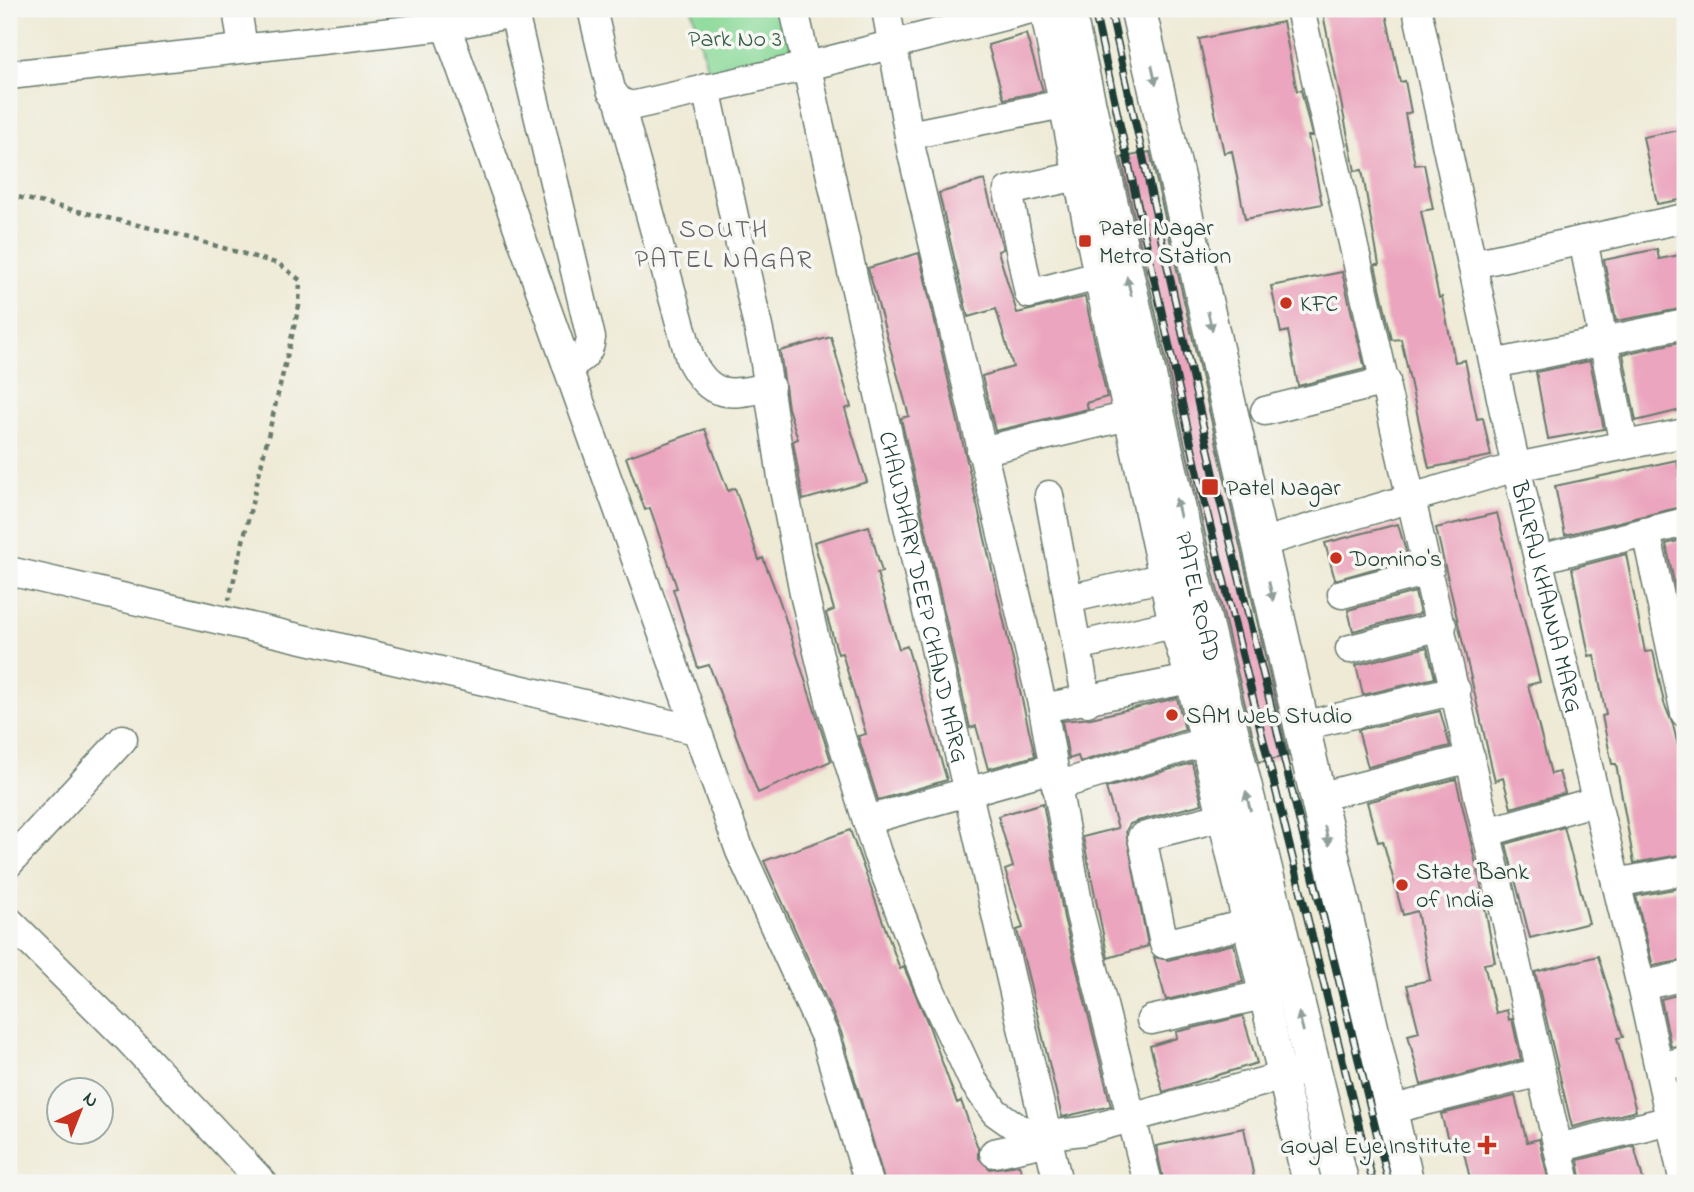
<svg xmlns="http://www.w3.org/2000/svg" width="1694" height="1192" viewBox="0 0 1694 1192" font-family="'Indie Flower',sans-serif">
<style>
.green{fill:#89d998;stroke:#548b66;stroke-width:2}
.building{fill:#eba5be}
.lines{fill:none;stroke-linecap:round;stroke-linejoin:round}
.minor-casing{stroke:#677a6c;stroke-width:31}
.major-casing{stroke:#677a6c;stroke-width:38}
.path{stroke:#677a6c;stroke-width:4.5;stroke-dasharray:5 5;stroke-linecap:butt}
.minor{stroke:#fff;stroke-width:28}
.major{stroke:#fff;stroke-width:35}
.rail-casing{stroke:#1f3d34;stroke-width:8}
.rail{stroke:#f6f6f2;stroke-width:5;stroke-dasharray:16;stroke-linecap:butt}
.oneway{fill:#8f9e9a}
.poi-dot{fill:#c8321e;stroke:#f6f6f2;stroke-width:2.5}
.labels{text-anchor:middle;stroke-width:7;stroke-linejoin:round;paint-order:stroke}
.park-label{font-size:24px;fill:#345c48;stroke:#f6f6f2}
.poi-label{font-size:24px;fill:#1f3d34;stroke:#f6f6f2;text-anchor:start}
.street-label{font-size:24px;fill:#1f3d34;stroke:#f6f6f2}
.neighbourhood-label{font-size:26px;letter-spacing:2px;fill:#666164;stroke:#f6f6f2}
</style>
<rect width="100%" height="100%" fill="#f6f6f2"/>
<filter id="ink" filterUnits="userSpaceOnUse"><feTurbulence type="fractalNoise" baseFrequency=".0143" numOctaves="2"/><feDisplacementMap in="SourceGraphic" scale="14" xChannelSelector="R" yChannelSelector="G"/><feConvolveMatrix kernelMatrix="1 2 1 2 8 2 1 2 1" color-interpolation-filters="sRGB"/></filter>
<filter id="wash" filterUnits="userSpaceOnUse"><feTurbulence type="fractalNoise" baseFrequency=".00686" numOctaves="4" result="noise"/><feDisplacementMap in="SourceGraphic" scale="28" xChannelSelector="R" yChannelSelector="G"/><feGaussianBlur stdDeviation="1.57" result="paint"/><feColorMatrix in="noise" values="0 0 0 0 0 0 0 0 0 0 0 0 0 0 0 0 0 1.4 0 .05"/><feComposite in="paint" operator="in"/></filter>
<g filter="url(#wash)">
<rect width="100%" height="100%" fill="#eeead5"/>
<path class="green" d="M692 9H785L797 56 709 75Z"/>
<g id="blocks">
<path class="building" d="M1322 9H1385L1400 82 1405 81 1411 112 1405 114 1415 165 1424 164 1433 209 1421 211 1439 298 1442 297 1455 362 1465 360 1477 419 1483 418 1491 456 1429 468 1401 339 1392 340 1375 265H1379L1362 170 1355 171Z
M1283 22 1297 91 1301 90 1312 136H1308L1322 204 1245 219 1232 151 1224 153 1199 39Z
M1026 34 1043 91 1004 99 988 45Z
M1685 129V199L1657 204 1643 137Z
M1150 152 1288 756 1259 762 1216 584 1121 158Z
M984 180 1003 249 998 251 1017 313 1085 297 1107 397 1086 403 1088 409 995 431 982 376 1013 367 996 309 968 317 939 193Z
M1657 249 1659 259 1685 254V308L1616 321 1604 260Z
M919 253 1035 756 988 769 976 726 970 728 901 418 909 416 868 268Z
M1342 272 1365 369 1298 386 1288 331 1281 333 1271 286Z
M831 337 851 407 845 409 867 482 803 500 793 441 798 439 788 408 780 351Z
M1685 341V409L1636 421 1623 354Z
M1590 361 1604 429 1548 439 1536 372Z
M705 429 728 491 735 488 759 560 763 558 780 602 831 761 758 793 709 665 698 668 673 589 677 588 650 508 645 510 626 457Z
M1677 460 1685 506 1565 535 1555 486Z
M1497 513 1540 682 1528 685 1551 774 1559 772 1565 793 1511 808 1503 778 1495 781 1436 528Z
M1398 524 1408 559 1335 580 1325 543Z
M869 526 882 572 877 573 899 649 907 646 947 780 878 800 858 736 866 734 842 653 838 654 826 613 834 610 814 542Z
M1685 539V615L1681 616 1666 544Z
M1626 554 1645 652 1653 651 1664 703 1673 725 1685 774V854L1634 863 1616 764H1612L1602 716 1606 715 1594 655 1589 656 1572 568Z
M1415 592 1420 614 1353 631 1348 610Z
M1427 647 1435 678 1363 695 1356 665Z
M1177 698 1185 730 1080 762 1078 756 1069 759 1062 721 1091 718Z
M1440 711 1450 746 1368 767 1358 730Z
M1192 763 1202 804 1138 821 1130 824 1126 831 1148 946 1108 958 1083 837 1118 828 1106 788Z
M1456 779 1480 881 1495 962 1484 964 1496 1013 1507 1010 1509 1020 1512 1019 1521 1060 1421 1085 1408 1035 1419 1032 1407 985 1430 980 1417 911 1403 915 1383 841 1378 842 1367 802Z
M1043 803 1064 918 1111 1106 1062 1117 1017 930 1023 928 1005 870 1013 867 998 816Z
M1564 827 1589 923 1530 938 1506 844Z
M850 830 900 969 904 967 929 1026 957 1103 961 1101 978 1148V1157L990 1169 1019 1165 1026 1183H885L841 1032 764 861Z
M1685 887V960L1653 966 1636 896Z
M1234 944 1243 982 1166 1000 1154 957 1168 960Z
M1598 956 1623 1037 1617 1038 1636 1111 1572 1127 1535 972Z
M1685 993V1045L1671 1047 1661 999Z
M1243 1016 1257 1063 1163 1092 1150 1046 1177 1038 1176 1032Z
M1515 1096 1527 1142 1539 1139 1549 1183H1471L1462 1144 1450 1147 1441 1114Z
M1244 1128 1255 1183H1164L1156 1146Z
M1634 1146 1644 1183H1582L1578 1160Z"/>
</g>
</g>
<g filter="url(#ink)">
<use href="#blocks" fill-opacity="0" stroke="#677a6c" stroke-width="2"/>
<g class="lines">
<g class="minor-casing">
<g id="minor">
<path d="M237 9 243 48"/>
<path d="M513 9 591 338C589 355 582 359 567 366"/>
<path d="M592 9 611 90 619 101 631 106 808 66 1031 9"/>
<path id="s1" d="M794 9 947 702 1058 1183"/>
<path d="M886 9 912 153 1043 708 1190 679"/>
<path d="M1044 9 1098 276"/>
<path d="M1300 9 1566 1183"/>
<path id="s2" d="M1417 9 1516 467 1641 986 1684 1183"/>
<path d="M446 26 514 13"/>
<path d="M9 75 446 26 740 851 825 1037 869 1183"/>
<path d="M706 88 763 350 783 484 805 598 831 705 877 853 930 989 973 1081 995 1112 1019 1129 1048 1135 1083 1131 1313 1068"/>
<path d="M619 101 690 359C711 400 729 395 770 387"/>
<path d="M909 135 1063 104"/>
<path d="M1078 176 1008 191 1029 294 1098 276 1173 624 1190 679 1307 1183"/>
<path d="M1583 240 1624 445"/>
<path d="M1473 264 1685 218"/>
<path d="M1494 364 1685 324"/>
<path d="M1265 411 1386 381"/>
<path d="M981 451 1129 416"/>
<path d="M1049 495 1087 702"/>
<path d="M1646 532 1685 713"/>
<path d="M1260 543 1516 467 1685 433"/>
<path d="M1539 559 1685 522"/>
<path d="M9 571 696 730"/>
<path d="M1342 594 1429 571"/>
<path d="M1068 599 1165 577"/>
<path d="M1077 646 1173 624"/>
<path d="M1350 649 1442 626"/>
<path d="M1043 708 1080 914 1148 1183"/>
<path d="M1302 726 1456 690"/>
<path d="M1056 786 1204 742"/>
<path d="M1318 797 1471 758"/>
<path d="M1222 817 1142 837 1164 944 1246 924"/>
<path d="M867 820 1053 768"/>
<path d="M1488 832 1596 801"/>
<path d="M9 863 123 739"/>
<path d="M1616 883 1685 870"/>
<path d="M9 921 127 1038 263 1183"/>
<path d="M1641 986 1685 976"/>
<path d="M1151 1020 1263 995"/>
<path d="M1659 1067 1685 1061"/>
<path d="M1389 1110 1541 1072"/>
<path d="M1558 1148 1670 1120"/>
<path d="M994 1153 1050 1141"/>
</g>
</g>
<g class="major-casing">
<g id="major">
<path id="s3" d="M1067 9 1196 589 1341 1183"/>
<path d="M1138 9 1406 1183"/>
</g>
</g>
<path class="path" d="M9 195 168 232 279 264 300 280 299 306 229 600"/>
<use href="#minor" class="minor"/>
<use href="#major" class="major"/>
<g class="rail-casing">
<path id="rail" d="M1094 9 1201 488 1373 1183
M1110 9 1216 484 1389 1183"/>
</g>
<use href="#rail" class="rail"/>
</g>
<defs><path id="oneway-solid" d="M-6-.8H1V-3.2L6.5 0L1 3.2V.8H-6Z" transform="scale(1.75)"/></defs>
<g class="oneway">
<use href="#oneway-solid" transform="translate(1154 75) rotate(77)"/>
<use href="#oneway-solid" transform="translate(1129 286) rotate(-103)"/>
<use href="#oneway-solid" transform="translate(1210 321) rotate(77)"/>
<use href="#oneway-solid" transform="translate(1178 508) rotate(-103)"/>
<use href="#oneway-solid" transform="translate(1271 591) rotate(77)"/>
<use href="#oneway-solid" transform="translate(1248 801) rotate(-104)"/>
<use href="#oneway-solid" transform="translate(1327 836) rotate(77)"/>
<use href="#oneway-solid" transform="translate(1301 1022) rotate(-104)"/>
</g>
</g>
<g class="poi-dot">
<rect x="1078" y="234" width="14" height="14" rx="3.5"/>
<circle cx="1286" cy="303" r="7"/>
<rect x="1201" y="478" width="18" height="18" rx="3.5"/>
<circle cx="1336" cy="558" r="7"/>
<circle cx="1172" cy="715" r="7"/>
<circle cx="1402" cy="885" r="7"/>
<path d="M1483.5 1134.5h7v7h7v7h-7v7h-7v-7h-7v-7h7z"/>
</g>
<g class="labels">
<g class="park-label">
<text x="735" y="46">Park No 3</text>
</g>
<g class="poi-label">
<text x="1099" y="235">Patel Nagar<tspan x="1099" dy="28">Metro Station</tspan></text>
<text x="1300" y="311">KFC</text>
<text x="1226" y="495">Patel Nagar</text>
<text x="1350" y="566">Domino's</text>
<text x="1186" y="723">SAM Web Studio</text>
<text x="1416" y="879">State Bank<tspan x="1416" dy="28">of India</tspan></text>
<text x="1471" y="1153" text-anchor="end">Goyal Eye Institute</text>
</g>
<g class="street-label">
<text dy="8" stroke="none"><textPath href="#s1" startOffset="602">CHAUDHARY DEEP CHAND MARG</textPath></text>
<text dy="8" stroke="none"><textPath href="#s3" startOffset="602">PATEL ROAD</textPath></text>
<text dy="8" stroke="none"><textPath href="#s2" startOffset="602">BALRAJ KHANNA MARG</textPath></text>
</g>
<g class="neighbourhood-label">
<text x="724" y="237">SOUTH<tspan x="724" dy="30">PATEL NAGAR</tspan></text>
</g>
</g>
<rect width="1694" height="1192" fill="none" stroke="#f6f6f2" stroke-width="35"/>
<g transform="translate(80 1111) rotate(43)"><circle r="33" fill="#f6f6f2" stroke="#a0aca6" stroke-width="2"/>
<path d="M0-5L12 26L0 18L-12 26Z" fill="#c8321e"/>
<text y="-10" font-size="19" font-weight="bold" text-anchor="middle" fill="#1f3d34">N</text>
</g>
</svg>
